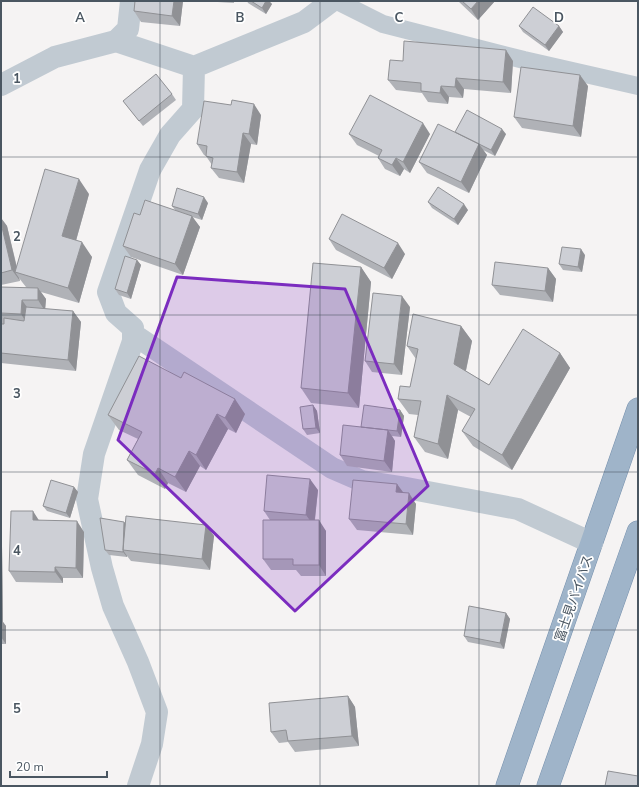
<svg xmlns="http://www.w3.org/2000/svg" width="639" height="787" viewBox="0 0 639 787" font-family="'Nunito Sans','Noto Sans JP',sans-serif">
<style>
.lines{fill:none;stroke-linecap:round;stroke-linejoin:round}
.trunk-casing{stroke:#7690ad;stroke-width:23}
.service{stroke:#c1cad2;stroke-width:18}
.minor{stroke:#c1cad2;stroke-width:22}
.trunk{stroke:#9fb4c9;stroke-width:22}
.wall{fill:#b0b2b7}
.shaded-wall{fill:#909195}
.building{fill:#cdcfd5;stroke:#909195}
.marked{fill:#7b2cbf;fill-opacity:0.2;stroke:#7b2cbf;stroke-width:3;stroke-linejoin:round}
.grid{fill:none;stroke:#4a5661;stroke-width:1;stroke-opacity:0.55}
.labels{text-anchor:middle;stroke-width:3.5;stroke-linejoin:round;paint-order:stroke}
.street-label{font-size:13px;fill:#4a5661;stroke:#fff}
.grid-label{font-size:13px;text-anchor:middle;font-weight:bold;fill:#4a5661;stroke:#fff;stroke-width:3.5;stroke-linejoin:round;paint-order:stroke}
</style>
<rect width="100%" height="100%" fill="#f5f3f3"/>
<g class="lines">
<g class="trunk-casing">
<path id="trunk" d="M507 786 638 409
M548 786 638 532"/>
</g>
<path class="service" d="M337 1 383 24 524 60 638 86"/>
<path class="minor" d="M116 41 194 67 304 22 332 1
M1 85 55 57 116 41 128 29 131 1
M133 334 332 468 362 481 401 487 518 509 592 543
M138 786 152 744 157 712 138 662 113 606 102 568 87 499 94 454 133 341V328L116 313 108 292 150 170 170 135 193 109 194 67"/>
<use href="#trunk" class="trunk"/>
</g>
<path class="wall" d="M135 1H183L180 26 141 22 134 11Z
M201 1H234V3Z
M247 1H269L272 4 266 14 248 3Z
M458 1H495L478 20Z
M519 26H559L563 32 549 51 523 32Z
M403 61H513L511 93 464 89 463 98 449 97 448 104 428 102 422 93 396 90 388 80Z
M588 86 581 137 522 128 514 117Z
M172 94 176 100 143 126 123 101Z
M261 115 257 145 251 144 244 183 219 178 211 168 212 165 206 156 204 155 197 144Z
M455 132 506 134 495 156 483 150 487 155 469 193 427 173 419 162 456 133Z
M349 134H430L410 173 404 169 400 176 385 169 378 158 379 156 357 145Z
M89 194 76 241 92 257 79 303 41 292 46 299 45 309 73 311 81 322 76 371 1 363V287L27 288 26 287 19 278 20 281 1 285V218L7 226 17 267Z
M428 202 468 210 458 225 432 208Z
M208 203 202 220 192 217 200 227 183 275 131 257 123 246 140 215 175 210 172 206Z
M329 239 405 254 392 279 336 250Z
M585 255 582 272 563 270 559 264Z
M137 260 141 265 131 299 119 295 115 289Z
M361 267 371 282 359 408 311 403 301 388Z
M548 268 556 279 553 302 500 295 492 285Z
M410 307 402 375 372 372 365 361Z
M461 326 472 341 466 371 489 385 560 353 570 368 512 470 473 446 462 431 471 417 458 410 448 459 425 452 414 437 418 415 409 414 398 399 410 387 416 359 407 346Z
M139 356 245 414 236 433 228 429 206 470 200 466 186 492 168 483 165 489 138 475 127 460 138 439 119 430 108 415Z
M313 405 317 411 320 433 307 435 303 429Z
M400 410 404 416 401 437 392 436 395 441 392 472 347 466 340 455 361 427Z
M397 484 403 492 416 504 413 535 357 530 349 519Z
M74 487 78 492 70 518 47 511 43 506Z
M318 490 315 520 326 531V576H301L296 570H271L263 559 270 520 264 511Z
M39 520 84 532 83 578H63V583L16 582 9 571Z
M124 522 126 524 206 525 214 536 210 570 131 561 127 556V557L109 555 105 550Z
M1 544 2 546 3 622 6 626V644H1Z
M506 613 510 619 504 649 468 642 464 636Z
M348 696 355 707 359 746 295 752 288 742 279 743 271 732Z"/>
<path class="shaded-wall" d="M174 1H183L180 26 172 16Z
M266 1H269L272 4 266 14 262 8Z
M478 1H495L478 20 471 9Z
M559 26 563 32 549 51 545 45Z
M506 50 513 61 511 93 503 82Z
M580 75 588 86 581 137 573 126Z
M456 78 464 89 463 98 455 87Z
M441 86 449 97 448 104 440 93Z
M254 104 261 115 257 145 249 134Z
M423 123 430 134 410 173 403 162Z
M502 129 506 134 495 156 491 150Z
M243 133 251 144 244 183 237 172Z
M479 144 487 155 469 193 461 182Z
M396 158 404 169 400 176 392 165Z
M79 179 89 194 73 251 62 236Z
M204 197 208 203 202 220 198 214Z
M464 204 468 210 458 225 454 219Z
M192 216 200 227 183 275 175 264Z
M1 218 7 226 18 273 15 272 19 278 20 281 12 270 1 223Z
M82 242 92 257 79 303 68 288Z
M398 243 405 254 392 279 384 268Z
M581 249 585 255 582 272 578 267Z
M137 260 141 265 131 299 127 293Z
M361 267 371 282 359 408 348 393Z
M548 268 556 279 553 302 545 291Z
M38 288 46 299 45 311 38 300Z
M402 296 410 307 402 375 394 364Z
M22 300 29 310 28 325 21 314Z
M73 311 81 322 76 371 68 360Z
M461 326 472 341 464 379 454 364Z
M560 353 570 368 512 470 502 455Z
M447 395 458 410 448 459 438 444Z
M235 399 245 414 236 433 225 418Z
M313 405 317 411 320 433 316 428Z
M400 410 404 416 401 437 397 431Z
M217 414 228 429 206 470 196 455Z
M388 430 395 441 392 472 384 461Z
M189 451 200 466 186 492 175 477Z
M158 468 168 483 165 489 155 474Z
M310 479 318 490 314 526 306 515Z
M397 484 405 495 396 492Z
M74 487 78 492 70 518 66 513Z
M409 493 416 504 413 535 406 524Z
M33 511 40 522 33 520Z
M319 520 326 531V576L319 565Z
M77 521 84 532 83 578 76 568Z
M124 522 128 527 123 550Z
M206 525 214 536 210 570 202 559Z
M1 544 2 546 3 622 6 626V644L1 637Z
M123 550 127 556V557L123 552Z
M55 567 63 578V583L55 572Z
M506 613 510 619 504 649 500 643Z
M348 696 355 707 359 746 352 736Z"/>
<path class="building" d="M135 1H174L172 16 134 11Z
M251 1H266L262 8Z
M462 1H478L471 9Z
M533 7 559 26 545 45 519 26Z
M404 41 506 50 503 82 456 78 455 87 441 86 440 93 421 91V83L388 80 390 60 403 61Z
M521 67 580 75 573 126 514 117Z
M156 74 172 94 139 121 123 101Z
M370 95 423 123 403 162 396 158 392 165 378 158 382 150 349 134Z
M232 100 254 104 249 134 243 133 237 172 211 168 213 158 206 156 207 146 197 144 204 101 231 105Z
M467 110 502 129 491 150 455 132Z
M438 124 479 144 461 182 419 162Z
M45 169 79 179 62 236 82 242 68 288 15 272Z
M438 187 464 204 454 219 428 202Z
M177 188 204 197 198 214 172 206Z
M145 200 192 216 175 264 123 246 134 213 140 215Z
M342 214 398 243 384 268 329 239Z
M1 223 12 270 1 273Z
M562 247 581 249 578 267 559 264Z
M125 256 137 260 127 293 115 289Z
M495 262 548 268 545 291 492 285Z
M313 263 361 267 348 393 301 388Z
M1 287 38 288V300H22L21 314 1 313Z
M373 293 402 296 394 364 365 361Z
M26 307 73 311 68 360 1 353V324H4V318L24 321Z
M413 314 461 326 454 364 489 385 523 329 560 353 502 455 462 431 475 409 447 395 438 444 414 437 421 401 398 399 400 386 410 387 418 349 407 346Z
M139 356 181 378 184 372 235 399 225 418 217 414 196 455 189 451 175 477 158 468 155 474 127 460 142 432 108 415Z
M313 405 316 428 303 429 300 407Z
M364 405 400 410 397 431 361 427Z
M343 425 388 430 384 461 340 455Z
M267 475 310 479 306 515 264 511Z
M51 480 74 487 66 513 43 506Z
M353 480 397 484 396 492 409 493 406 524 349 519Z
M11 511H33V520L77 521 76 568 55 567V572L9 571Z
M126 516 206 525 202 559 123 550Z
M100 518 124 522 123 552 105 550Z
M263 520H319V565H293V559H263Z
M469 606 506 613 500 643 464 636Z
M348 696 352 736 288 741 286 730 271 732 269 703Z
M608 771 638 776V786H605Z"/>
<path class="marked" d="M177 277 345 289 428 486 295 611 118 440Z"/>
<path class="grid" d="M160 1V786M320 1V786M479 1V786M1 157H638M1 315H638M1 472H638M1 630H638"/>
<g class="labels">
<g class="street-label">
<text transform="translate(573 598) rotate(-71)" y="5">富士見バイパス</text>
</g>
</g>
<g class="grid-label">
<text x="80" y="22">A</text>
<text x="240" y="22">B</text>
<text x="399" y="22">C</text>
<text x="559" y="22">D</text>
<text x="17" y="83">1</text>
<text x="17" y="241">2</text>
<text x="17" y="398">3</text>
<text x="17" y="555">4</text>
<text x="17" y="713">5</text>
</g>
<rect width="639" height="787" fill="none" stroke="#4a5661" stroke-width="4"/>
<path d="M10 771v6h97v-6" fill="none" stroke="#4a5661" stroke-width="2"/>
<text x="16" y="771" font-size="12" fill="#4a5661" stroke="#ffffff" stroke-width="3" paint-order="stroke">20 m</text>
</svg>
